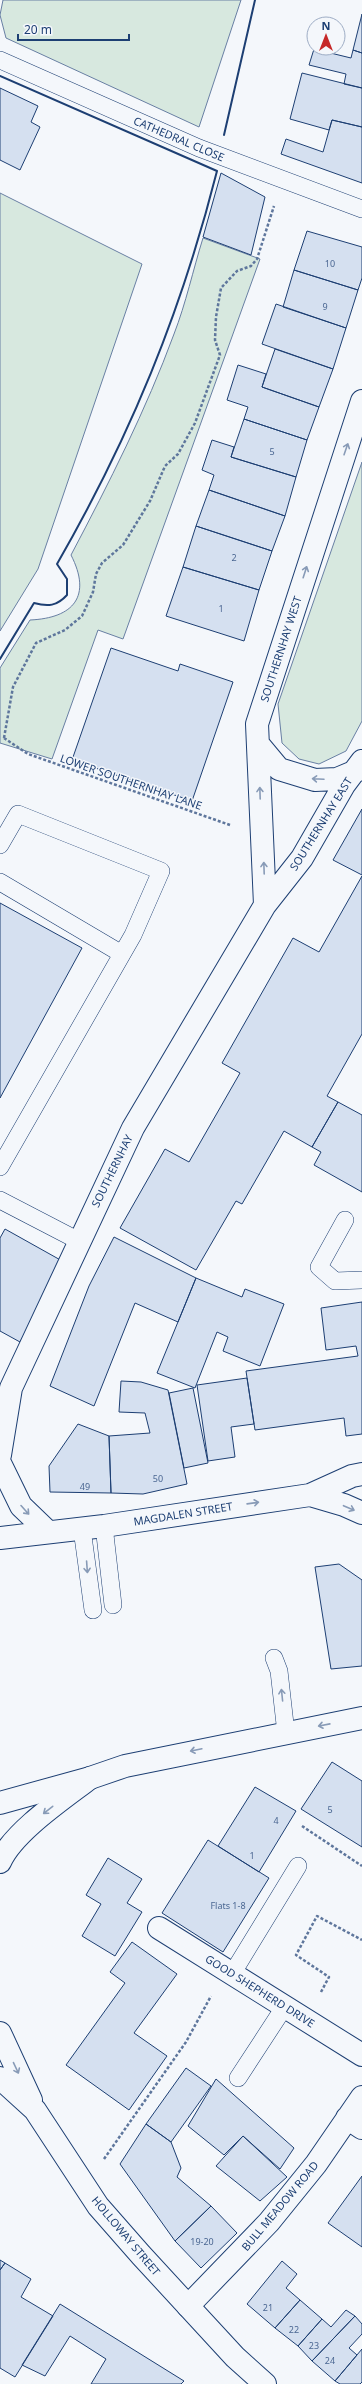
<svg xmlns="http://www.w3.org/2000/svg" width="362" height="2384" viewBox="0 0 362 2384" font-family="'Noto Sans',sans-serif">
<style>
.green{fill:#d7e8df;stroke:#687fa3}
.building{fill:#d5e0f0;stroke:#1d3f73}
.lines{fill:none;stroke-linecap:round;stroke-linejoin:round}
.lane-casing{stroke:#1d3f73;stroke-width:18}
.street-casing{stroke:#1d3f73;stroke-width:24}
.secondary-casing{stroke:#1d3f73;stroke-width:24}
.primary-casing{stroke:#1d3f73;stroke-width:24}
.path{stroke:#5e769c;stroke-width:2.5;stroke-dasharray:3 2;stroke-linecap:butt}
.lane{stroke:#f4f7fb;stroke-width:17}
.street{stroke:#f4f7fb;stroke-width:22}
.secondary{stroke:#f4f7fb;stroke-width:22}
.primary{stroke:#f4f7fb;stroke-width:22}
.wall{stroke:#1d3f73;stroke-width:2}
.oneway{stroke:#889bb7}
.labels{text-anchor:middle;stroke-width:3;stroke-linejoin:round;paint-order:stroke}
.number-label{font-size:9px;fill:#4b6792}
.street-label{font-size:11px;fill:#1d3f73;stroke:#f4f7fb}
</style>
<rect width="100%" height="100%" fill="#f4f7fb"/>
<path class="green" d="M3 0H241L199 127 6 38 0 15Z
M0 193 142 264 38 569 0 631Z
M203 238 260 259 123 639 98 630 52 759 0 743V668L30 620C74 618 92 596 71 555 109 483 146 410 174 334 186 303 193 270 203 238Z
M362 462V721L346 751 319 764 299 759 282 743 278 704Z"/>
<path class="building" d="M362 14V53L353 50Z
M314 49 351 58 353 50 362 53V88L344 84 346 74 309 65Z
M302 73 362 88V127L332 120 329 130 290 119Z
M0 88 38 106 31 122 40 127 20 170 0 160Z
M332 120 362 127V183L281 154 286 139 323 152Z
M221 173 265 197 251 255 203 237Z
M307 231 362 247V278L358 290 294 270Z
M294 270 358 290 346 328 283 307Z
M276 304 346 328 333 369 262 344Z
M275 349 333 369 319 407 262 387Z
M238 365 266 374 262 387 319 407 307 440 244 419 248 407 227 400Z
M244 419 307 440 296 477 231 457Z
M212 440 234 447 231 457 296 477 285 516 209 490 214 475 202 470Z
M209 490 285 516 272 551 196 526Z
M196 526 272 551 259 590 183 567Z
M183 567 259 590 244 641 166 616Z
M111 648 178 671 180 664 233 682 192 801 72 760Z
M362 809V875L333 860Z
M362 876V1034L327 1096 338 1102 312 1147 284 1131 242 1204 236 1201 196 1270 120 1228 165 1149 189 1162 240 1073 222 1063 293 938 319 952Z
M0 903 82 948 0 1098Z
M338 1102 362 1115V1192L314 1165 321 1152 312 1147Z
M5 1229 64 1262 20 1342 0 1331V1238Z
M114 1237 196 1278 178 1322 135 1303 94 1406 50 1386 89 1286Z
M196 1278 242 1297 245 1289 284 1304 260 1366 223 1351 228 1337 217 1332 195 1388 157 1373Z
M362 1302V1434L346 1436 344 1418 255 1430 246 1371 358 1356 356 1346 326 1350 321 1308Z
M247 1378 254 1424 231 1427 235 1457 208 1461 197 1385Z
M121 1381 141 1382 168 1390 187 1484 143 1494 111 1493 109 1436 150 1433 145 1413 119 1412Z
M193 1388 208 1463 184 1468 169 1393Z
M78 1424 109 1436 111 1493 50 1492 49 1466Z
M339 1564 362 1580V1666L331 1669 315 1567Z
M332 1762 362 1781V1847L301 1809Z
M255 1787 296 1811 259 1872 218 1846Z
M208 1840 269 1878 223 1952 162 1913Z
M108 1858 142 1879 127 1903 142 1912 115 1956 82 1936 101 1904 86 1895Z
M132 1942 177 1974 134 2033 167 2056 129 2110 66 2065 125 1983 110 1972Z
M186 2068 211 2086 171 2142 146 2124Z
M216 2079 294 2148 280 2169 243 2136 224 2155 188 2126Z
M146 2124 171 2142 181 2168 177 2177 211 2206 175 2241 120 2164Z
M243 2136 287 2177 260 2201 216 2166Z
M362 2176V2247L328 2223Z
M211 2206 237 2233 201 2268 175 2241Z
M0 2260 5 2263 0 2270Z
M282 2261 297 2274 286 2288 300 2300 275 2328 247 2304Z
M5 2263 31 2279 21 2297 53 2316 15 2377 0 2368V2270Z
M300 2300 322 2319 298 2346 275 2328Z
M60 2304 184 2381 181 2384H91L106 2359 70 2336 45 2376 22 2365Z
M346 2310 355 2316 312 2361 298 2346 322 2319 331 2327Z
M355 2316 362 2324V2334L349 2348 357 2355 335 2381 312 2361Z
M362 2349V2382L360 2384H340L335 2381Z"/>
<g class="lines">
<g class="lane-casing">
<path id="lane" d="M0 60 199 148 362 209
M0 845 18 814 161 871 133 935 0 1167
M0 882 122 954
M0 1200 79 1241
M345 1220 319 1267 335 1281 362 1280
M104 1526 113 1605
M82 1529 93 1610
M274 1658 279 1671 286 1733
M232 1974 298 1866
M238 2078 285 2006"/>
</g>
<g class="street-casing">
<path id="street" d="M259 745 279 769 315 780 337 779 356 771
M265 905 257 724 362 401
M0 1455 11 1388 133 1128 265 905 302 858 344 785 362 761
M0 1463 21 1506 48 1532
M159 1928 362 2055
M347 2118 362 2128
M188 2306 269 2222 316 2164 362 2097"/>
</g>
<g class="secondary-casing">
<path id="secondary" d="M310 1495 344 1505 362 1513
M0 1538 104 1526 310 1495 352 1476 362 1474
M0 1803 90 1778 125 1766 362 1718"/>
</g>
<g class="primary-casing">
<path id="primary" d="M0 1862C13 1832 64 1798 90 1778
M0 2033 31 2100
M0 2078 35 2110 98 2206 141 2255 235 2357 265 2384"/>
</g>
<path class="path" d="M4 738 13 687 36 643 65 630 82 616 93 592 96 574 102 563 123 545 150 501 165 466 178 454 195 423 220 355 215 340 216 317 221 288 237 271 251 266 257 259 274 206
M4 738 28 754 230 825
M302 1826 362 1866
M321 1992 329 1977 296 1955 317 1916 362 1940
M104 2159 186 2042 211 1996"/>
<use href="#lane" class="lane"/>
<use href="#street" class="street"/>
<use href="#secondary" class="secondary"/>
<use href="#primary" class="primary"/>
<path class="wall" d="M0 76 217 171C181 313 130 437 57 564L67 579V595C57 606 48 607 34 603L0 659
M224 135 255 0"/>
</g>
<defs><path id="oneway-shaft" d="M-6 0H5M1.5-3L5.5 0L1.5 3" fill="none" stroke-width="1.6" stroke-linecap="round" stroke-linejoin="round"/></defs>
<g class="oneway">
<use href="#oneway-shaft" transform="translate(346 449) rotate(-71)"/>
<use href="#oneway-shaft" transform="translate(305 572) rotate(-72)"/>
<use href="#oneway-shaft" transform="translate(318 779) rotate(-177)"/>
<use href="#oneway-shaft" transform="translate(260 793) rotate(-92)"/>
<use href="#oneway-shaft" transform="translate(264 868) rotate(-92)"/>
<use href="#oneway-shaft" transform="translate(253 1503) rotate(-8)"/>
<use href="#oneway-shaft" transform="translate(349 1508) rotate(23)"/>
<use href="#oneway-shaft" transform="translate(25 1510) rotate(48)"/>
<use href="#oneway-shaft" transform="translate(87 1567) rotate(86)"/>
<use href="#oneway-shaft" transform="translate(282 1695) rotate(-96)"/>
<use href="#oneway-shaft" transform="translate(324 1725) rotate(169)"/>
<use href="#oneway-shaft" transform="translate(196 1750) rotate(168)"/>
<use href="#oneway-shaft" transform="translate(48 1810) rotate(142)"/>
<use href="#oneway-shaft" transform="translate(16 2068) rotate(65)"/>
</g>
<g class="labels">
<g class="number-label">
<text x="330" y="267">10</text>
<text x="325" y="310">9</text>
<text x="272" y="455">5</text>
<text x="234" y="561">2</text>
<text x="221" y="612">1</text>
<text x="158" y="1482">50</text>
<text x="85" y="1490">49</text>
<text x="330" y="1813">5</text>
<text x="276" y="1824">4</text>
<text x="252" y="1859">1</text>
<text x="228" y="1909">Flats 1-8</text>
<text x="202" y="2245">19-20</text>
<text x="268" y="2311">21</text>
<text x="294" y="2333">22</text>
<text x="314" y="2349">23</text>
<text x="330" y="2364">24</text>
</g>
<g class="street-label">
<text transform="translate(179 139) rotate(23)" y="4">CATHEDRAL CLOSE</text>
<text transform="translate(281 649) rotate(-72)" y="4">SOUTHERNHAY WEST</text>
<text transform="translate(131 782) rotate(19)" y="4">LOWER SOUTHERNHAY LANE</text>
<text transform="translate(321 824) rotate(-58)" y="4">SOUTHERNHAY EAST</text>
<text transform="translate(112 1171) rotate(-64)" y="4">SOUTHERNHAY</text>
<text transform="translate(183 1514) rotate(-9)" y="4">MAGDALEN STREET</text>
<text transform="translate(260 1991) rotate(32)" y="4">GOOD SHEPHERD DRIVE</text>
<text transform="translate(280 2206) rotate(-50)" y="4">BULL MEADOW ROAD</text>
<text transform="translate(126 2236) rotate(50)" y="4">HOLLOWAY STREET</text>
</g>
</g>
<g transform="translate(326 36)"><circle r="19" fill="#f4f7fb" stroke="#9eadc5"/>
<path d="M0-3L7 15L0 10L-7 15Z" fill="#c62828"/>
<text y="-6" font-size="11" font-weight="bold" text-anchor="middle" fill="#1d3f73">N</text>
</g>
<path d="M18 34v6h111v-6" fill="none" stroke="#1d3f73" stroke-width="2"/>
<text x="24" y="34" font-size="12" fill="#1d3f73" stroke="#f4f7fb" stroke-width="3" paint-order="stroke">20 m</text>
</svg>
